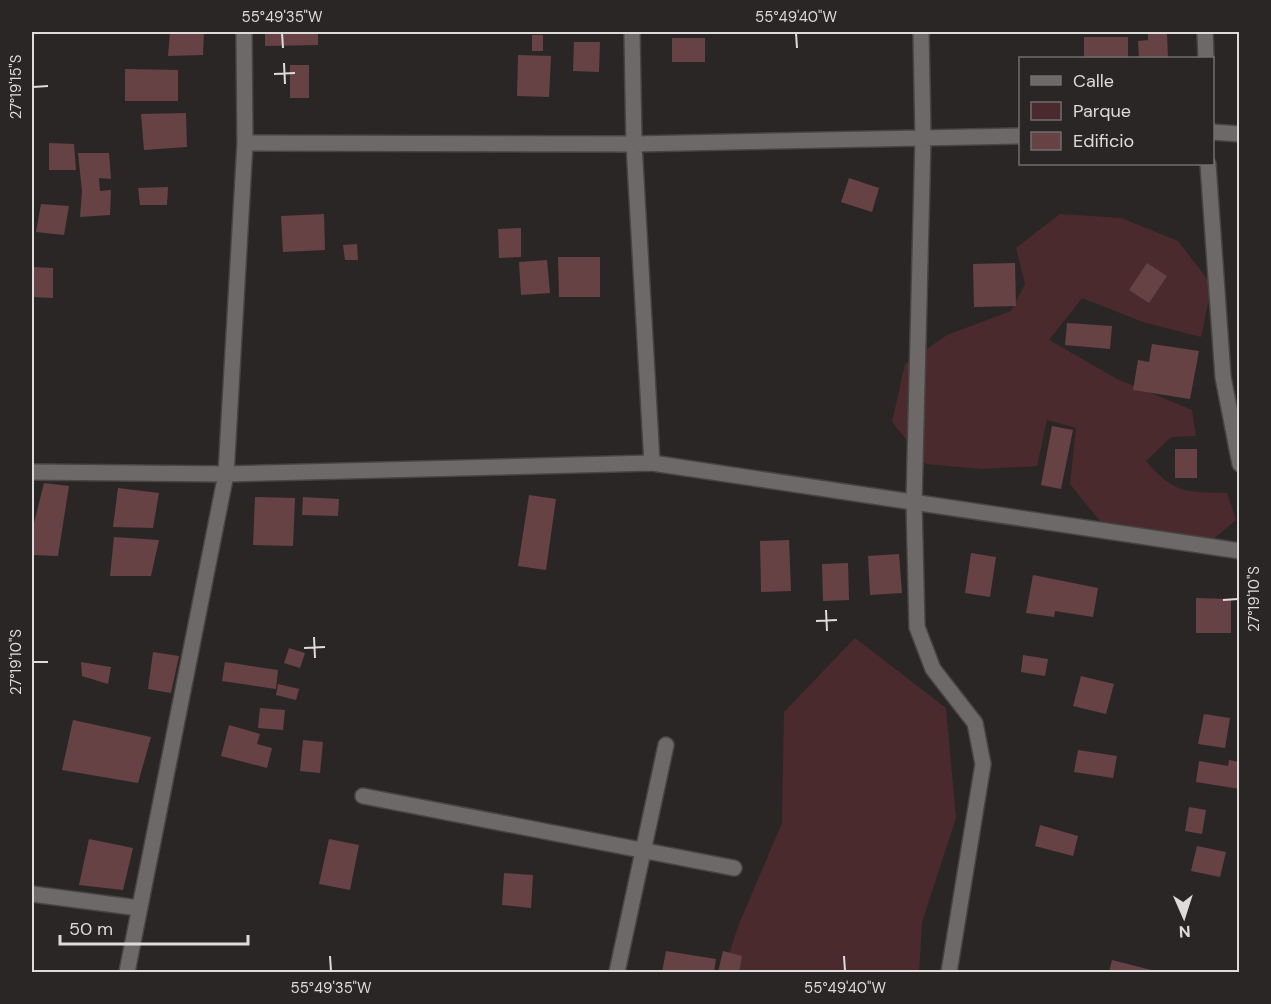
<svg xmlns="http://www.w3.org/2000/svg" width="1271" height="1004" viewBox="0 0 1271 1004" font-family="'DM Sans',sans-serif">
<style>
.green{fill:#4b2a2d}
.building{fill:#664245}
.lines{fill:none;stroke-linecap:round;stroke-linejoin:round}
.minor-casing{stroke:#484444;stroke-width:18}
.minor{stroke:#6e6969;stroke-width:15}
.ticks{fill:none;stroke:#dedbdb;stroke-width:2}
.neatline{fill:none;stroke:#dedbdb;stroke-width:2}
.ticks-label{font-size:15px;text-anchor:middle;fill:#dedbdb}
</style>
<rect width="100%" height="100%" fill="#2b2626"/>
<path class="green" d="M1060 214 1121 218 1178 241 1212 285 1201 337 1143 322 1082 298 1049 340 1117 379 1192 410 1196 436 1171 437 1146 461C1174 494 1186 492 1227 493L1236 520 1212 540 1104 526 1070 484 1076 428 1047 420 1037 466 982 469 926 464 892 422 905 364 947 335 1011 311 1025 284 1016 248Z
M855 638 946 708 956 818 922 922 919 972H723L739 924 782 823 784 712Z"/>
<path class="building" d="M170 32H204L203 55 168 56Z
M265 32H318V45L265 46Z
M1167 32 1168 58H1139L1138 41 1148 40V33Z
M532 35H543V51H532Z
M1084 37H1128V58H1084Z
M672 38H705V62H672Z
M574 42H600L599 72 573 71Z
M518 55 551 56 549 97 517 96Z
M290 65H309V98H290Z
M125 69 178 70V101H125Z
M186 113 187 147 144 150 141 114Z
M49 143 74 144 76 170H49Z
M78 153H109L111 179 99 178 100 191 111 190 110 215 80 217 82 191Z
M849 178 879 188 872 212 841 202Z
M168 187 167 205H140L138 188Z
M41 204 69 206 64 235 36 232Z
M324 214 325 250 283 252 281 216Z
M521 228V257L499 258 498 229Z
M357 244 358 260H345L343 245Z
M558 257H600V297H559Z
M547 260 550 293 521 295 519 262Z
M1015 263 1016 306 974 307 973 264Z
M1147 263 1167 276 1149 303 1129 290Z
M32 267 53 268V298L32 297Z
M1067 323 1112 326 1110 349 1065 345Z
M1152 344 1199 351 1190 399 1133 390 1138 360 1149 362Z
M1052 426 1073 430 1061 489 1041 485Z
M1175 449H1197V478H1175Z
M44 483 69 486 58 556 32 555V531Z
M118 488 159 493 153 528 113 527Z
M529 495 556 499 546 570 518 566Z
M255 497 295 498 293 546 253 545Z
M303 497 339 499 338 516 302 515Z
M114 537 159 540 151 576H110Z
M789 540 791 591 761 592 760 541Z
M971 553 996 557 990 597 965 593Z
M899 554 902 593 870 595 868 556Z
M848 563 849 600 823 601 822 564Z
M1033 575 1098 588 1093 617 1055 611 1054 617 1026 613Z
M1196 598 1231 599V633H1196Z
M289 648 305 653 300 668 284 663Z
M153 652 179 656 171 693 148 689Z
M1023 655 1048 659 1045 676 1021 672Z
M81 662 111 667 108 684 82 676Z
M225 662 278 670 276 689 222 681Z
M1081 676 1114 684 1106 714 1073 706Z
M278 684 299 689 296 700 276 695Z
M260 708 285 710 283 730 258 728Z
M1204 714 1230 718 1225 748 1198 744Z
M73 720 151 737 138 783 62 770Z
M229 725 260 734 257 744 272 748 267 768 221 756Z
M303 740 323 742 320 773 300 771Z
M1078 750 1117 756 1113 778 1074 772Z
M1229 760 1240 762V789L1196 782 1199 761 1228 766Z
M1189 807 1206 810 1202 834 1185 831Z
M1040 825 1078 836 1073 856 1035 846Z
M89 839 133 848 123 890 79 885Z
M329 839 359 845 350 890 319 884Z
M1197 846 1226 852 1220 877 1191 871Z
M504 873 533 875 531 908 502 905Z
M666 951 716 959 714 972H662Z
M723 951 742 956 739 972H718Z
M1112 960 1159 972H1109Z"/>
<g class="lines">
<g class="minor-casing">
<path id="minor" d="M632 32 634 144 652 463
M921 32 923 138 914 502 917 627 933 669 975 723 983 764 949 972
M1205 32 1206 58
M1212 132 1240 134
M245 143 634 144 1020 136
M1208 164 1223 377 1240 464
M32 472 226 474 652 463 1240 551
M363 796 734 868
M32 894 139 908
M127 972 226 474 245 143 244 32
M617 972 666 745"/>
</g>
<use href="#minor" class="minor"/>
</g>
<path class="ticks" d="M282 33 283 48M796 33 797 48M284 63 285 84M274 74 295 73M33 87 48 86M1223 600 1238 599M826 610 827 631M816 621 837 620M314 637 315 658M304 648 325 647M33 662H48M330 956 331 971M844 956 845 971"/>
<rect width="1271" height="1004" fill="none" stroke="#2b2626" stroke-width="66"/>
<rect x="1019" y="57" width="195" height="108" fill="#2b2626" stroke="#736e6e" stroke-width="1.5"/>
<rect x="1031" y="76" width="30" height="9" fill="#6e6969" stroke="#736e6e" stroke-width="1.5"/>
<text x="1073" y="87" font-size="18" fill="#dedbdb">Calle</text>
<rect x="1031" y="102" width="30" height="18" fill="#4b2a2d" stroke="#736e6e" stroke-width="1.5"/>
<text x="1073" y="117" font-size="18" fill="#dedbdb">Parque</text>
<rect x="1031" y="132" width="30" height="18" fill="#664245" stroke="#736e6e" stroke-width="1.5"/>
<text x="1073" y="147" font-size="18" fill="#dedbdb">Edificio</text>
<g transform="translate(1184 917) rotate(177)" stroke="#2b2626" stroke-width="4.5" paint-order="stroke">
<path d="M0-4.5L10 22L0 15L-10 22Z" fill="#dedbdb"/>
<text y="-9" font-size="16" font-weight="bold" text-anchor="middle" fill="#dedbdb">N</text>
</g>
<path d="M60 935v9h188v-9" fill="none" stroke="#dedbdb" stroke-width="3"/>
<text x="69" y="935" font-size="18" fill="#dedbdb" stroke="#2b2626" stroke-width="4.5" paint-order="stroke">50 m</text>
<rect x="33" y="33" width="1205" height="938" class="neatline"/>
<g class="ticks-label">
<text x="282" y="22">55°49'35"W</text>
<text x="796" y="22">55°49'40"W</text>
<text transform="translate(16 87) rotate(-90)" y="5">27°19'15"S</text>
<text transform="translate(1254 599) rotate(-90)" y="5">27°19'10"S</text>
<text transform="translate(16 662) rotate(-90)" y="5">27°19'10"S</text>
<text x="331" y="993">55°49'35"W</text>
<text x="845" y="993">55°49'40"W</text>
</g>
</svg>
